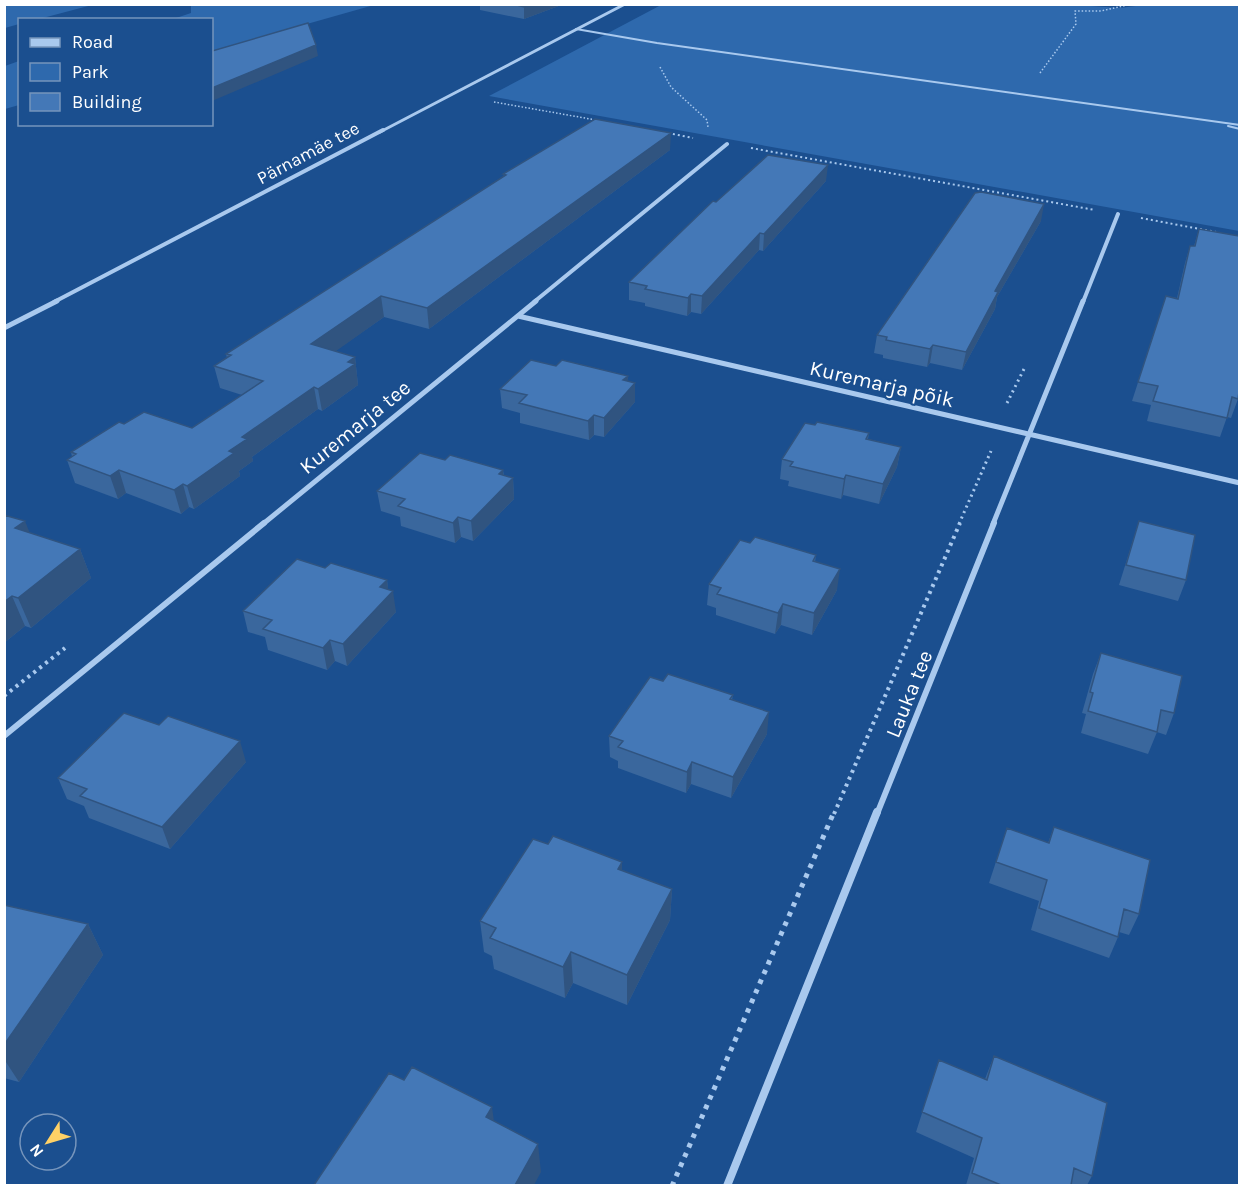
<svg xmlns="http://www.w3.org/2000/svg" width="1244" height="1190" viewBox="0 0 1244 1190" font-family="Karla,sans-serif">
<style>
.green{fill:#2e69ad}
.lines{fill:none;stroke-linecap:round;stroke-linejoin:round}
.path-far4{stroke:#a9c9ee;stroke-width:1.5;stroke-dasharray:1.5 2;stroke-linecap:butt}
.path-far3{stroke:#a9c9ee;stroke-width:2;stroke-dasharray:2 3;stroke-linecap:butt}
.path-far2{stroke:#a9c9ee;stroke-width:3;stroke-dasharray:2 4;stroke-linecap:butt}
.path-far1{stroke:#a9c9ee;stroke-width:4;stroke-dasharray:3 4.5;stroke-linecap:butt}
.path{stroke:#a9c9ee;stroke-width:5;stroke-dasharray:4.5 6;stroke-linecap:butt}
.lane{stroke:#a9c9ee;stroke-width:2}
.street-far4{stroke:#a9c9ee;stroke-width:3}
.street-far3{stroke:#a9c9ee;stroke-width:4}
.street-far2{stroke:#a9c9ee;stroke-width:5}
.street-far1{stroke:#a9c9ee;stroke-width:6}
.street{stroke:#a9c9ee;stroke-width:8}
.wall{fill:#3a679d}
.shaded-wall{fill:#305480}
.building{fill:#4478b7;stroke:#305480;stroke-width:1.5}
.labels{text-anchor:middle;stroke-width:4.5;stroke-linejoin:round;paint-order:stroke}
.far-street-label{font-size:18px;fill:#fff;stroke:#1b4f8f}
.street-label{font-size:21px;fill:#fff;stroke:#1b4f8f}
</style>
<rect width="100%" height="100%" fill="#1b4f8f"/>
<path class="green" d="M1063 4 1120 8 1151 4 1239 5V231L489 96 661 5Z
M4 5 5 4 92 5 39 19 20 20 19 24 5 28Z
M191 5H374L212 51V20H170L191 13Z
M19 61V105L5 109V66Z"/>
<g class="lines">
<path class="path-far4" d="M660 67 671 87 707 120 708 127
M1040 73 1076 24 1075 11H1101L1132 4
M494 102 596 120"/>
<path class="path-far3" d="M668 133 693 138
M751 148 1095 210
M1141 218 1216 232"/>
<path class="path-far2" d="M1007 403 1025 367
M959 524 991 451"/>
<path class="path-far1" d="M4 696 65 648
M834 814 960 523"/>
<path class="path" d="M672 1186 834 812"/>
<path class="lane" d="M576 29 657 43 1240 125
M1228 126 1240 129"/>
<path class="street-far4" d="M380 132 625 4"/>
<path class="street-far3" d="M54 302 383 130
M534 302 727 144
M1083 302 1118 214"/>
<path class="street-far2" d="M518 316 1240 483
M4 328 57 301
M263 524 536 301
M993 524 1083 301"/>
<path class="street-far1" d="M4 736 264 523
M877 814 994 523"/>
<path class="street" d="M727 1186 877 812"/>
</g>
<path class="wall" d="M480 4H564L524 19 480 10Z
M670 150 429 329 384 317 335 351 355 357 358 385 322 411 318 409 252 457 253 461 239 471 240 476 194 509 189 507 181 514 126 493 118 499 75 483 67 460 72 457 71 452 124 424 192 428 242 395 220 388 214 366 227 358 226 354 504 176 503 174Z
M826 181 763 251 759 250 701 314 691 312 687 316 645 306V303L629 300V282L716 202Z
M1041 221 997 297 995 309 962 370 930 363 927 367 883 358V355L874 353 877 335Z
M1199 229 1238 399 1231 418 1227 417 1220 437 1147 421 1151 405 1132 401 1166 296 1177 298 1185 263 1190 246H1194Z
M556 366 628 376 627 381 635 402 604 437 594 435 589 440 520 423V413L502 408 500 389Z
M815 425 869 433 868 439 901 447 897 467 879 504 843 495 841 499 788 486 789 481 780 479 782 459Z
M445 460 503 470 504 476 513 478 514 499 473 541 461 537 455 543 401 526 400 517 381 511 377 491Z
M4 515 30 533 80 549 91 578 31 628 25 626 4 643Z
M1139 521 1186 580 1178 601 1119 585Z
M750 543 816 555 815 562 837 590 812 635 781 625 775 634 716 615V608L707 605 709 584Z
M325 568 387 580 388 589 396 612 347 666 335 661 327 670 268 650 265 637 248 632 243 611Z
M1101 653 1174 713 1166 735 1157 732 1148 754 1081 733 1086 714 1082 713 1093 674Z
M663 681 733 695 732 700 767 734 731 798 691 784 686 793 618 768V761L610 757 609 736Z
M246 762 170 849 89 818 84 806 67 799 58 778Z
M1054 827 1139 914 1129 935 1119 932 1118 937 1109 958 1031 930 1039 901 989 883 1007 828 1048 843Z
M622 871 672 889 670 920 627 1005 573 983 565 998 494 969 492 956 484 952 480 921Z
M4 905 88 924 103 955 19 1082 4 1078Z
M994 1056 1092 1176 1087 1185H966L974 1158 916 1132 939 1060 985 1079Z"/>
<path class="shaded-wall" d="M529 4H564L524 19V7Z
M316 45 318 56 212 101V88Z
M671 133 670 150 429 329 427 308Z
M828 165 826 181 763 251 764 234Z
M1044 204 1041 221 997 297 995 309 962 370 966 352 995 291Z
M760 233 759 250 701 314 702 296Z
M691 294V312L687 316 688 298Z
M381 296 384 317 315 366 311 344Z
M933 345 930 363 927 367 930 349Z
M355 357 358 385 322 411 318 389 348 362Z
M628 376 627 391 635 383V402L604 437V418L623 380Z
M314 387 318 409 252 457 253 461 239 471 240 476 194 509 187 486 229 451 242 437Z
M594 415V435L589 440 588 421Z
M901 447 897 467 879 504 883 484Z
M119 470 126 493 118 499 110 476Z
M503 470 504 487 513 478 514 499 473 541 471 521 499 474Z
M846 475 843 495 841 499 844 479Z
M183 484 189 507 181 514 174 490Z
M458 517 461 537 455 543 453 523Z
M25 521 37 551 15 528Z
M80 549 91 578 31 628 18 598Z
M840 569 837 590 812 635 814 613Z
M387 580 389 595 393 591 396 612 347 666 343 644 380 587Z
M12 596 25 626 4 643V602Z
M783 604 781 625 775 634 778 613Z
M330 640 335 661 327 670 323 648Z
M769 712 767 734 731 798 733 777Z
M240 741 246 762 170 849 162 827Z
M692 762 691 784 686 793 687 772Z
M622 862V893L618 869Z
M672 889 670 920 627 1005V975Z
M88 924 103 955 19 1082 4 1059V1045Z
M571 952 573 983 565 998 563 967Z
M492 1107 496 1136 486 1117Z
M538 1144 541 1172 534 1185H515Z"/>
<path class="building" d="M513 4H529L524 7Z
M308 23 316 45 212 88V51Z
M595 119 671 133 427 308 381 296 311 344 355 357 348 362 355 364 318 389 314 387 242 437 247 439 229 451 234 453 187 486 183 484 174 490 119 470 110 476 67 460 76 454 71 452 119 422 124 424 144 412 192 428 263 381 214 366 231 355 226 354 506 175 503 174Z
M768 155 828 165 764 234 760 233 702 296 691 294 688 298 645 289 647 286 629 282 713 201 716 202Z
M981 192 1044 204 995 291 998 292 966 352 933 345 930 349 886 340 887 337 877 335 975 193Z
M1199 229 1239 236V392L1238 399 1232 397 1227 418 1153 401 1158 386 1138 382 1166 296 1178 299 1190 246H1195Z
M531 360 556 366 562 360 628 376 623 380 635 383 604 418 594 415 588 421 519 403 527 395 500 389Z
M817 422 869 433 866 439 901 447 883 484 846 475 844 479 790 466 793 462 782 459 805 423 815 425Z
M420 453 445 460 450 455 503 470 499 474 513 478 471 521 458 517 453 523 398 506 405 499 377 491Z
M4 515 25 521 15 528 80 549 18 598 12 596 4 602Z
M1139 521 1195 535 1186 580 1126 565Z
M755 537 816 555 813 561 840 569 814 613 783 604 778 613 717 594 721 588 709 584 740 540 750 543Z
M297 559 325 568 331 563 387 580 380 587 393 591 343 644 330 640 323 648 263 629 272 620 243 611Z
M1101 653 1182 676 1174 713 1161 710 1157 732 1088 711 1093 693 1090 692Z
M668 674 733 695 730 699 769 712 733 777 692 762 687 772 618 747 623 741 609 736 650 677 663 681Z
M124 713 159 725 168 716 240 741 162 827 80 796 87 789 58 778Z
M1054 827 1150 860 1139 914 1124 909 1118 937 1039 908 1047 880 996 862 1007 828 1049 843Z
M553 836 622 862 618 869 672 889 627 975 571 952 563 967 490 938 496 928 480 921 533 839 548 844Z
M4 905 88 924 4 1045Z
M994 1056 1107 1103 1092 1176 1074 1168 1071 1185H1001L972 1173 982 1138 922 1112 939 1060 987 1080Z
M412 1067 492 1107 486 1117 538 1144 515 1185H314L389 1073 404 1080Z"/>
<g class="labels">
<g class="far-street-label">
<text transform="translate(308 153) rotate(-28)" y="6">Pärnamäe tee</text>
</g>
<g class="street-label">
<text transform="translate(882 384) rotate(13)" y="7">Kuremarja põik</text>
<text transform="translate(355 427) rotate(-39)" y="7">Kuremarja tee</text>
<text transform="translate(909 694) rotate(-68)" y="7">Lauka tee</text>
</g>
</g>
<rect width="1244" height="1190" fill="none" stroke="#ffffff" stroke-width="12"/>
<rect x="18" y="18" width="195" height="108" fill="#1b4f8f" stroke="#7695bc" stroke-width="1.5"/>
<rect x="30" y="38" width="30" height="9" fill="#a9c9ee" stroke="#7695bc" stroke-width="1.5"/>
<text x="72" y="48" font-size="18" fill="#ffffff">Road</text>
<rect x="30" y="63" width="30" height="18" fill="#2e69ad" stroke="#7695bc" stroke-width="1.5"/>
<text x="72" y="78" font-size="18" fill="#ffffff">Park</text>
<rect x="30" y="93" width="30" height="18" fill="#4478b7" stroke="#7695bc" stroke-width="1.5"/>
<text x="72" y="108" font-size="18" fill="#ffffff">Building</text>
<g transform="translate(48 1142) rotate(233)"><circle r="28" fill="#1b4f8f" stroke="#7695bc" stroke-width="1.5"/>
<path d="M0-4.5L10 22L0 15L-10 22Z" fill="#ffd166"/>
<text y="-9" font-size="16" font-weight="bold" text-anchor="middle" fill="#ffffff">N</text>
</g>
</svg>
